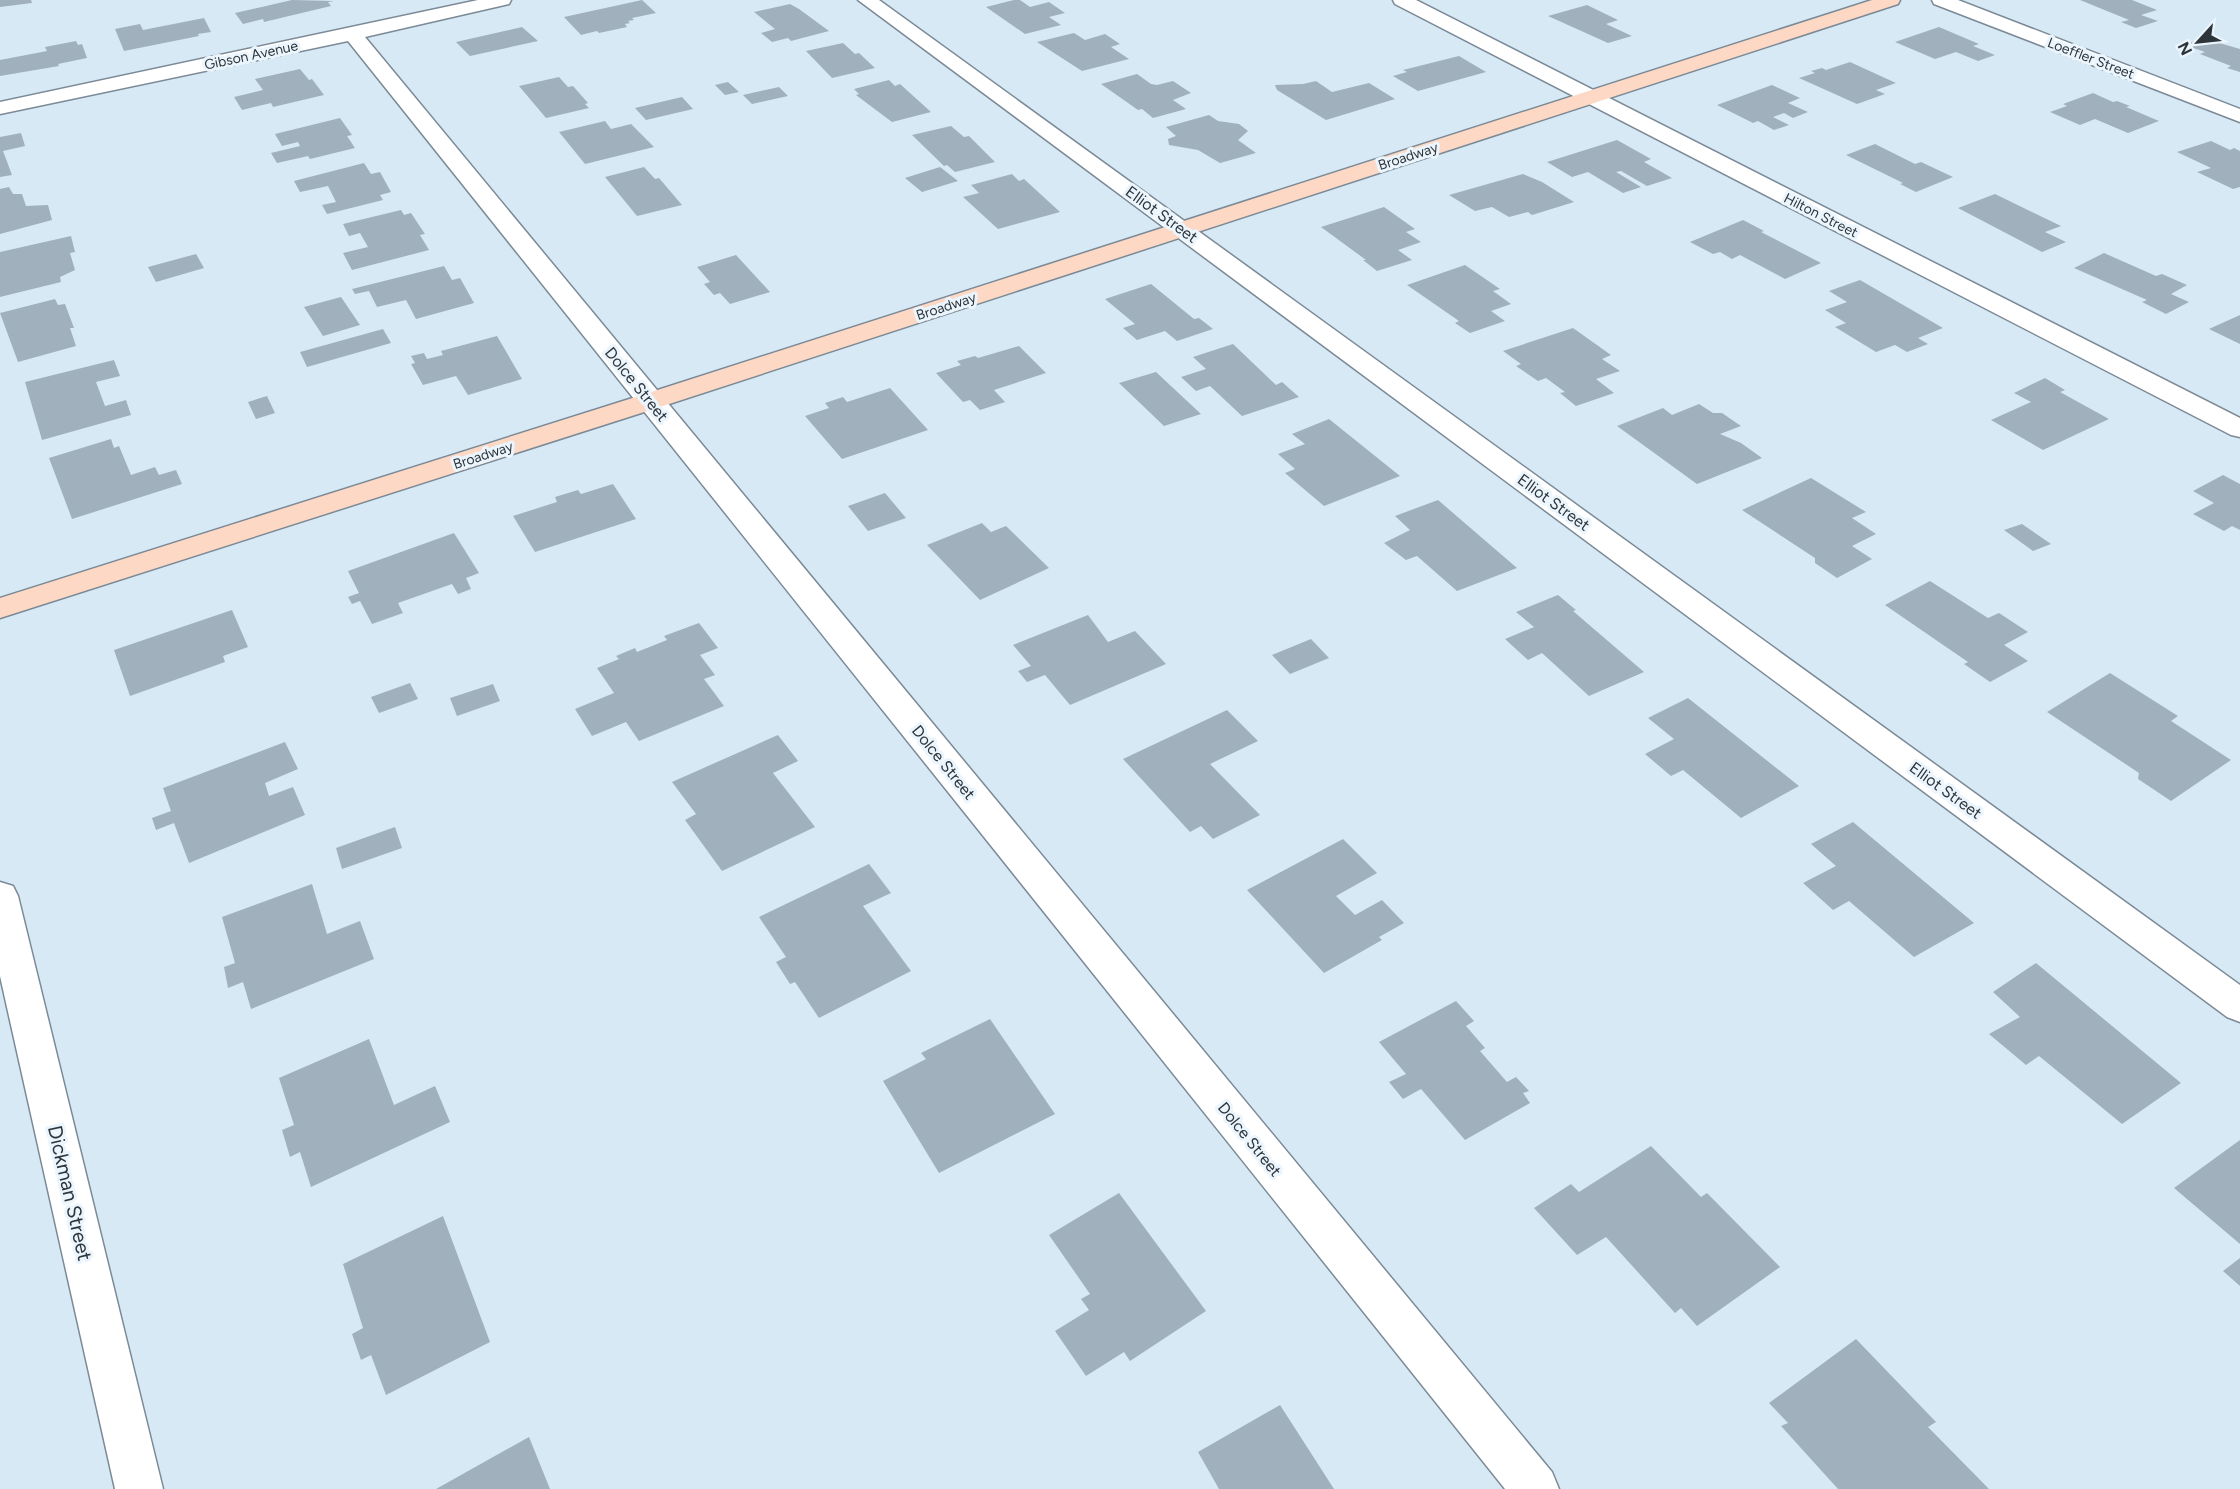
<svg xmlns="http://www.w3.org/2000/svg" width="2240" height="1489" viewBox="0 0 2240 1489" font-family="Figtree,sans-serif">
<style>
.building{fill:#a0b0bc}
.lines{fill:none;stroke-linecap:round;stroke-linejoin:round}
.street-casing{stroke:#7b8a96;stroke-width:3}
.secondary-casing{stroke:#7b8a96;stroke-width:3}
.street{fill:#fff;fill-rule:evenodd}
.secondary{fill:#fdd8c4;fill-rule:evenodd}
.labels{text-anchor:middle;stroke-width:6;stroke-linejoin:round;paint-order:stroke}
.far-street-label{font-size:14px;fill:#2e353a;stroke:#ebf5fd}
.street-label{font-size:16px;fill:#2e353a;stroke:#ebf5fd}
.near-street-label{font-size:20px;fill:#2e353a;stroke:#ebf5fd}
</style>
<rect width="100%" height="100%" fill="#d8e9f6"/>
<path class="building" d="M0 0H31L32 3 0 7Z
M292 0 334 1 328 2 331 6 264 22 263 19 243 24 235 13Z
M642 0 656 13 632 18 634 20 628 21 630 23 625 24 627 27 599 33 597 31 581 35 564 17Z
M1014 0H1020L1030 7 1049 2 1065 13 1049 17 1061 25 1025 34 986 7Z
M2080 0H2132L2157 10 2141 15 2158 21 2136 28 2121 22 2129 20Z
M790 4 799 9 829 31 791 41 788 38 772 42 761 33 775 29 754 12Z
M1587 5 1618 20 1606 24 1632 36 1608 43 1548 16Z
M204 18 211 32 198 34 199 36 124 51 115 29 140 24 143 30Z
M522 27 538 41 470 56 456 42Z
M1939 27 1979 44 1973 46 1995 55 1978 61 1956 52 1935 59 1895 42Z
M1074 33 1085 40 1105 34 1120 44 1111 47 1129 59 1082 71 1037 42Z
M2202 38 2240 49V72L2227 68 2231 66 2200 54 2205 52 2185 45Z
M76 41 78 45 82 44 87 58 58 64 59 66 0 76V60L47 51 45 47Z
M843 43 855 54 859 53 875 68 832 78 806 51Z
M1459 56 1486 72 1418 91 1393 76 1407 72 1403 70Z
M1850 62 1896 83 1876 90 1885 94 1857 104 1799 78 1815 73 1811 71 1822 68 1826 70Z
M300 69 309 80 312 79 324 95 273 107 271 103 242 110 234 97 263 90 255 79Z
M1137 74 1151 84 1157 85 1173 81 1191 93 1173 100 1186 109 1153 118 1142 109 1138 110 1101 84Z
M559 77 568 87 573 86 588 103 585 104 589 108 546 118 519 86Z
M889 80 895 86 900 84 931 112 892 122 856 95 859 94 854 89Z
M1316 81 1332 92 1369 83 1395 99 1326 120 1277 90 1275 85 1303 84Z
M728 82 739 92 725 95 715 85Z
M1772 85 1800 98 1788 103 1808 112 1793 118 1784 113 1773 117 1789 125 1774 130 1758 121 1753 123 1717 105Z
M779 87 788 96 752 104 743 95Z
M2093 93 2113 102 2117 101 2130 106 2126 107 2159 121 2128 133 2095 119 2080 125 2050 112 2067 106 2063 104Z
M682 97 693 109 646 120 635 108Z
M1209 115 1218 121 1239 124 1248 131 1238 140 1256 153 1220 163 1198 150 1169 145 1168 139 1176 136 1166 127Z
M340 118 352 135 347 136 355 148 310 159 308 156 277 163 271 153 300 146 298 142 282 146 275 134Z
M605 121 611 129 631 124 654 147 585 164 559 132Z
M951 126 964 137 969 136 995 162 955 172 947 165 944 166 912 135Z
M21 133 25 146 3 151 12 175 0 177V137Z
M1617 140 1651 159 1644 162 1672 178 1647 186 1621 171 1616 172 1641 187 1623 193 1588 172 1572 177 1547 162Z
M2211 141 2230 150 2234 148 2240 151V187L2233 189 2197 172 2211 168 2177 152Z
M1875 144 1915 164 1921 162 1953 177 1916 192 1900 184 1903 183 1846 155Z
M364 163 371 174 380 172 391 192 380 195 383 200 327 214 322 205 336 202 328 186 300 192 294 181Z
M644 167 655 179 659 178 682 205 637 216 605 177Z
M940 167 958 181 922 192 905 178Z
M1012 174 1019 181 1024 179 1060 212 998 229 963 197 979 193 971 185Z
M1523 174 1542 182 1574 202 1532 215 1528 212 1509 217 1492 207 1475 211 1449 195Z
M9 187 13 194H22L26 206 48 205 52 220 0 234V189Z
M1995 194 2061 226 2045 232 2066 242 2042 252 1958 208Z
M1384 207 1415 229 1406 232 1421 242 1398 250 1412 260 1377 271 1363 260H1366L1321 227Z
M401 210 404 215 411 213 425 234 420 235 429 250 352 270 343 253 368 247 360 233 349 236 343 224Z
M1743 220 1764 231 1761 232 1821 263 1785 279 1740 255 1732 259 1720 252 1713 254 1690 242Z
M71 236 75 252 70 253 75 270 60 277 61 282 0 297V252Z
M2104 253 2156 276 2162 274 2187 285 2171 294 2189 302 2166 314 2142 302 2147 300 2074 268Z
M196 254 204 268 156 282 148 267Z
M736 255 770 292 730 304 720 293 714 295 704 284 710 282 697 267Z
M1465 265 1500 289 1493 291 1511 304 1491 311 1505 321 1470 333 1455 323 1459 321 1407 285Z
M444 266 452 280 460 278 474 303 416 319 406 300 377 307 369 291 355 294 352 289Z
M1860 280 1943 328 1918 338 1928 344 1907 352 1895 345 1876 352 1835 327 1846 323 1825 310 1847 302 1829 291Z
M1151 284 1194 319 1199 318 1213 329 1177 341 1165 331 1137 340 1123 328 1135 324 1105 299Z
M341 297 360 325 323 336 304 307Z
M55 299 58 305 65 304 74 328H70L76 346 18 362 0 313Z
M2240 315V344L2209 329Z
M1573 328 1611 355 1602 359 1620 371 1596 379 1614 393 1576 406 1560 393 1565 392 1546 378 1538 381 1516 366 1521 364 1503 351Z
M383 329 391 343 307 367 300 352Z
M497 336 522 379 468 395 456 376 423 385 411 364 415 363 411 356 424 353 427 359 443 355 441 351Z
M1233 344 1276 385 1282 382 1299 397 1242 416 1210 386 1196 391 1181 377 1206 369 1193 357Z
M1019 346 1046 373 994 390 1005 402 980 410 970 400 963 402 936 373 961 365 957 361 975 356 978 358Z
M114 360 120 376 96 382 105 406 126 400 131 415 42 440 25 382Z
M1156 372 1201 414 1164 426 1119 383Z
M2045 378 2065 390 2060 392 2109 419 2043 450 1991 420 2031 402 2014 393Z
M890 388 928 430 842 459 805 416 829 408 825 403 843 397 847 402Z
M267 396 275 413 256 419 248 402Z
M1699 404 1713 413H1722L1741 426 1720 434 1741 443 1762 458 1697 484 1617 426 1663 408 1672 415Z
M1329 419 1400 476 1324 506 1285 473 1295 469 1278 454 1305 444 1292 434Z
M111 439 114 448 119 446 131 475 155 467 159 475 176 470 182 484 72 519 49 458Z
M2223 475 2240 484V530L2232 526 2224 531 2193 514 2214 503 2193 491Z
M1811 478 1866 512 1852 518 1876 534 1852 546 1872 559 1837 578 1815 563V558L1742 510Z
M613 484 636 519 535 552 513 516 557 502 555 497 578 490 581 494Z
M885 493 906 518 868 531 848 506Z
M1438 500 1517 568 1457 591 1417 556 1406 560 1384 543 1410 530 1395 516Z
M982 523 991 532 1006 526 1049 568 980 600 927 545Z
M2022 524 2051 544 2033 551 2004 530Z
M454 533 479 573 466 578 471 589 458 594 452 584 398 603 403 613 372 624 360 601 352 604 348 597 359 593 348 571Z
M1930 581 1988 618 1999 613 2028 632 2004 645 2028 661 1990 682 1964 664 1968 662 1885 605Z
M1558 595 1576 610 1573 611 1644 672 1589 696 1542 653 1528 660 1505 639 1534 627 1516 612Z
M232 610 248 647 223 656 225 662 130 696 114 650Z
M1088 615 1108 642 1135 631 1166 664 1070 705 1045 675 1027 682 1018 671 1031 666 1013 645Z
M699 623 718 648 700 655 715 675 704 679 724 706 639 741 626 722 592 736 575 709 614 693 597 668 619 659 616 656 635 648 637 652 667 640 664 636Z
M1311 639 1329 658 1290 674 1272 655Z
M2110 673 2178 716 2171 721 2231 760 2171 801 2138 779 2139 773 2047 712Z
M410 683 418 699 379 713 371 697Z
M493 684 500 701 457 716 450 698Z
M1688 698 1799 786 1741 818 1683 770 1671 776 1645 754 1674 739 1648 718Z
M1227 710 1258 741 1210 764 1260 815 1213 839 1201 826 1190 832 1123 759Z
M778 735 798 761 773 773 815 827 722 871 685 820 696 814 672 782Z
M285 742 298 769 265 783 269 796 293 787 305 815 189 863 174 823 156 830 152 818 171 811 163 788Z
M1853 822 1974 923 1914 957 1849 901 1833 910 1803 883 1836 866 1811 844Z
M395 827 402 848 342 869 336 848Z
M1343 839 1377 873 1336 896 1355 915 1382 900 1404 923 1379 937 1382 940 1324 973 1247 890Z
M869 864 891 893 863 906 911 971 819 1018 795 982 790 984 776 962 786 957 759 917Z
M312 884 327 934 360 921 374 959 251 1009 243 982 228 988 224 967 235 963 222 917Z
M2036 963 2181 1083 2122 1124 2039 1056 2026 1065 1989 1034 2020 1017 1993 992Z
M1456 1001 1474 1021 1466 1026 1485 1048 1480 1051 1507 1082 1516 1077 1529 1091 1523 1093 1530 1103 1465 1140 1421 1089 1403 1099 1389 1082 1406 1074 1379 1042Z
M990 1019 1055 1114 939 1173 883 1081 926 1059 921 1053Z
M369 1039 394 1105 435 1086 450 1122 311 1187 300 1152 290 1157 282 1130 294 1125 279 1078Z
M2240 1140V1244L2174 1188Z
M1651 1146 1701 1197 1707 1193 1780 1267 1697 1326 1681 1308 1675 1313 1606 1237 1577 1255 1534 1208 1571 1184 1579 1192Z
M1119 1193 1206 1311 1130 1361 1124 1352 1086 1376 1055 1331 1089 1310 1081 1299 1090 1294 1049 1235Z
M443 1216 490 1342 386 1395 371 1355 361 1360 352 1334 363 1328 343 1264Z
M2240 1258V1286L2223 1271Z
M1856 1339 1936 1422 1928 1427 1989 1489H1838L1781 1426 1788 1423 1769 1403Z
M1280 1405 1334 1489H1219L1198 1452Z
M529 1437 550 1489H436Z"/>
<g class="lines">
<g class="street-casing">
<path id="street" d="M478 0H511L509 4 365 37 1552 1472 1559 1489H1505L348 41 0 114V102Z
M858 0H879L2240 985V1022L2227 1017Z
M1393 0H1416L2240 418V437L2231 435 1395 4Z
M1932 0H1958L2240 109V122L1934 4Z
M0 882 13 886 18 896 163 1489H115L0 976Z"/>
</g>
<g class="secondary-casing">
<path id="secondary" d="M1872 0H1900L1898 4 660 407 0 618V598L642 395Z"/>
</g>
<use href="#street" class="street"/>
<use href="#secondary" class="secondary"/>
</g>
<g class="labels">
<g class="far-street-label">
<text transform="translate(251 55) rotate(-12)" y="5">Gibson Avenue</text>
<text transform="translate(2091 58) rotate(21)" y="5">Loeffler Street</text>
<text transform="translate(1408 156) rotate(-18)" y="5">Broadway</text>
<text transform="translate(1821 215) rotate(27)" y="5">Hilton Street</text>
<text transform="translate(946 306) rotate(-18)" y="5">Broadway</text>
<text transform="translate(483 455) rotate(-18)" y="5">Broadway</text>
</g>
<g class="street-label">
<text transform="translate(1162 214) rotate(36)" y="6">Elliot Street</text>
<text transform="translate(637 384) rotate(51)" y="6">Dolce Street</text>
<text transform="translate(1554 502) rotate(36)" y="6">Elliot Street</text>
<text transform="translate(944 762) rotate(51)" y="6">Dolce Street</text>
<text transform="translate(1946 790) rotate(36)" y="6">Elliot Street</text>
<text transform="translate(1250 1139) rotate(51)" y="6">Dolce Street</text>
</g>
<g class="near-street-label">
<text transform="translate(70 1193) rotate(77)" y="7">Dickman Street</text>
</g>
</g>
<g transform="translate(2198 42) rotate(243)" stroke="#ebf5fd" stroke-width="4.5" paint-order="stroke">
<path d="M0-4.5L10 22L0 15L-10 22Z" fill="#2e353a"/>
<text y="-9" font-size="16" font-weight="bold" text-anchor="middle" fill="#2e353a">N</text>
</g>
</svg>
